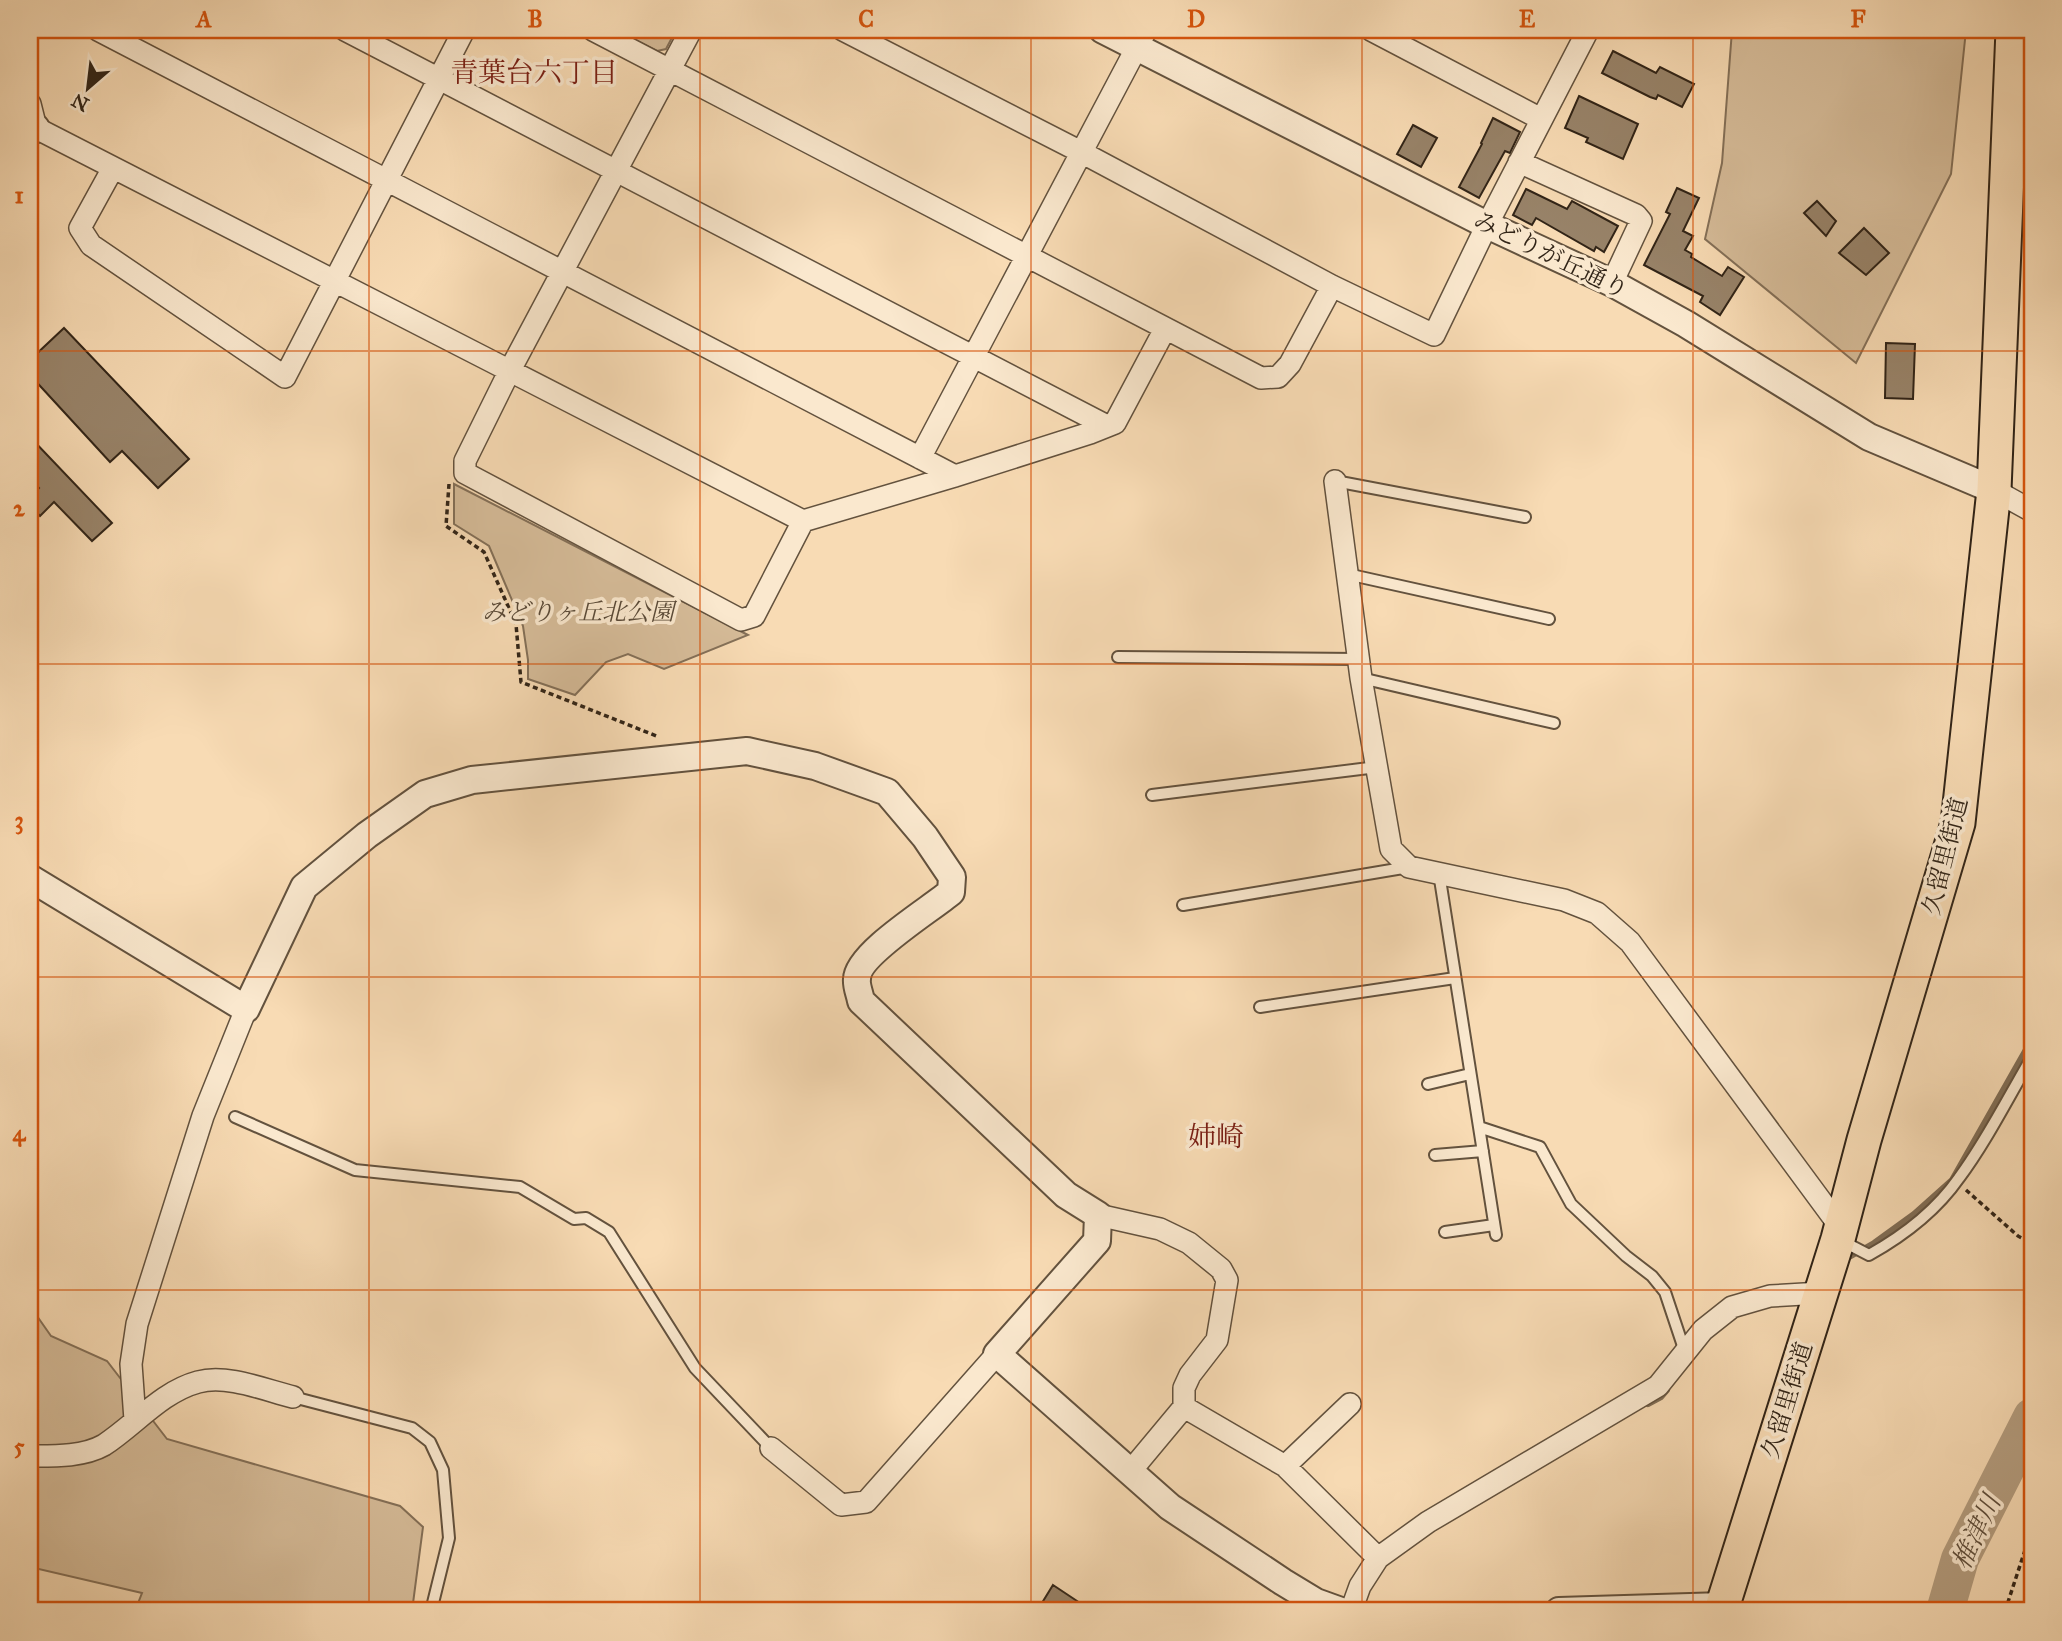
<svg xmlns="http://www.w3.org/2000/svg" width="2062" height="1641" viewBox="0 0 2062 1641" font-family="'IM FELL Great Primer','Noto Serif JP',serif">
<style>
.green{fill:#d6bc99;stroke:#847058;stroke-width:2}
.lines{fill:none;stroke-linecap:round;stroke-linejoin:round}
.stream{stroke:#806d55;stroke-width:6}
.river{stroke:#b49d7f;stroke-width:38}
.building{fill:#988369;stroke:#312417;stroke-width:2}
.service-casing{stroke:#63523e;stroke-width:14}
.minor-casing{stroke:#63523e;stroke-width:24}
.tertiary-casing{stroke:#63523e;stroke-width:30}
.primary-casing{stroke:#312417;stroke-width:37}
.path{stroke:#312417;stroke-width:3.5;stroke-dasharray:5 3.5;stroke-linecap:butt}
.service{stroke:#fae8ce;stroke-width:10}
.minor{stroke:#fae8ce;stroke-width:21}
.tertiary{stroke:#fae8ce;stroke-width:26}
.primary{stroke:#f8dbb4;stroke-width:33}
.grid{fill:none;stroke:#d6540d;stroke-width:2;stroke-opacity:0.55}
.labels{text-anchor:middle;stroke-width:7;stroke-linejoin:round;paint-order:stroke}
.street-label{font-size:24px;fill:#312417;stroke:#fae8ce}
.park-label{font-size:24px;font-style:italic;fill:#5a4a38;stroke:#fae8ce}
.water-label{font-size:26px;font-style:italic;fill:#5f4e3b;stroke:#fae8ce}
.quarter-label{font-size:28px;fill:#7a1f14;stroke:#fae8ce}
.neatline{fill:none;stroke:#d6540d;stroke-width:2.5}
.grid-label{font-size:23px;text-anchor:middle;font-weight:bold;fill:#d6540d}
</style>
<rect width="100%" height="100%" fill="#f8dbb4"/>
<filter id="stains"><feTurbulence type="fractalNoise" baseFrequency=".00286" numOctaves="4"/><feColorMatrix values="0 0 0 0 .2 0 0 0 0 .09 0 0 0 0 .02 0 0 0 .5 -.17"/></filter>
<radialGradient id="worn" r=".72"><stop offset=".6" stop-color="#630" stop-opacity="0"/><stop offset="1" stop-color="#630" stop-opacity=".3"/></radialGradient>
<path class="green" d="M615 30H676L666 49 657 51Z
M1732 30H1966L1951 174 1856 363 1705 239 1722 163Z
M454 484 748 635 664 669 628 654 606 662 575 695 528 679V660L523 626 489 546 454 524Z
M30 1306 51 1336 107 1361 167 1439 400 1506 423 1527 412 1611H135L142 1593 30 1567Z"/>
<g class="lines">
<path class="stream" d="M1844 1260 1874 1243 1914 1214 1952 1180 2032 1039
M1648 1404 1661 1397 1667 1390"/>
<path class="river" d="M1945 1611 1960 1559 2032 1417"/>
</g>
<path class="building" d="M1613 51 1656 73 1660 67 1694 84 1682 107 1658 95 1656 99 1650 97 1602 73Z
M1579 96 1638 124 1623 159 1586 142 1588 138 1565 128Z
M1493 118 1520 132 1510 153 1505 151 1479 198 1459 187 1482 144 1481 143Z
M1413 125 1437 138 1421 167 1397 154Z
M1677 188 1699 198 1683 231 1693 236 1685 250 1692 254 1691 257 1722 276 1728 267 1744 277 1720 315 1700 302 1703 296 1644 265 1670 214 1666 212Z
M1526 189 1567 209 1572 201 1618 226 1604 252 1596 247 1594 251 1536 218 1532 225 1513 215Z
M1817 201 1836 221 1826 236 1804 213Z
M1864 228 1889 253 1866 275 1839 253Z
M64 328 189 459 158 488 122 451 110 462 30 375V360Z
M1886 343 1915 344 1913 399 1885 398Z
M30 437 112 523 92 541 54 502 40 516 30 505V498L39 488 30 478Z
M1053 1585 1092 1611H1037Z"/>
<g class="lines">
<g class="service-casing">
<path id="service" d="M1335 481 1525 517
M1347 574 1549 619
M1118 657 1359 659
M1361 678 1554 723
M1152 795 1377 767
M1439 873 1496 1235
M1183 905 1409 867
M1260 1007 1455 978
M1428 1084 1470 1074
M235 1117 355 1170 520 1187 574 1219 586 1218 609 1232 695 1368 771 1448
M1479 1127 1540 1147 1571 1204 1626 1256 1652 1276 1665 1292 1685 1352
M1435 1155 1483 1151
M1445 1232 1494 1225
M1842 1241 1869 1255C1903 1236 1936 1211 1959 1178 1986 1142 2009 1096 2032 1057
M293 1397 412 1428 430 1442 443 1470 449 1538 431 1611"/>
</g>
<g class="minor-casing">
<path id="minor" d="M98 30 955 476
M345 30 1107 426
M593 30 1261 378 1278 377 1290 364 1332 286
M691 30 510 370 465 461V473L741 620 754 616 803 521 955 476 1090 433 1115 423 1165 329
M843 30 1081 152 1332 286 1434 335 1487 225 1588 30
M1371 30 1541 119
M30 104 36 128 803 521
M1519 162 1636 215 1641 221 1612 283
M113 168 80 228 91 245 285 377 464 30
M920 458 1146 30
M1335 481 1361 678 1391 849 1409 867 1564 900 1597 913 1630 942 1841 1228
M1994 490 2032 511
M1098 1215 1160 1229 1189 1243 1221 1269 1227 1280 1217 1340 1190 1375 1184 1388V1407L1129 1473
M1184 1407 1285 1466 1378 1558
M135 1420 131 1364 137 1324 203 1116 246 1009
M771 1448 841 1505 866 1502 997 1354
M30 1456C53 1456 83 1457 104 1445 135 1425 161 1392 198 1382 227 1374 265 1390 293 1397
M1285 1466 1350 1404
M1351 1611 1360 1586 1378 1558 1428 1522 1658 1386 1703 1330 1732 1307 1770 1296 1821 1293"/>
</g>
<g class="tertiary-casing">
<path id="tertiary" d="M1103 30 1487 225 1612 283 1686 324 1869 437 1994 490
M30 132 36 128
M30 878 246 1009 304 887 367 835 425 794 472 780 747 751 815 766 887 792 925 837 952 877 951 892C931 909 857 954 857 979 856 986 860 994 861 1001L1066 1195 1098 1215 1097 1241 997 1354 1170 1507 1283 1582 1316 1602 1341 1611
M1559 1611 1723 1606"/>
</g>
<g class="primary-casing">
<path id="primary" d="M1721 1611 1838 1239 1864 1140 1958 823 1994 490 2013 30"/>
</g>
<path class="path" d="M449 484 446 526 484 552 516 624 521 682 659 737
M1966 1190 2018 1236 2031 1243 2032 1241
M2005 1611 2032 1529"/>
<use href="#service" class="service"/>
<use href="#minor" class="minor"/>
<use href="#tertiary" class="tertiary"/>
<use href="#primary" class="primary"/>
</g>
<path class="grid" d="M369 30V1611M700 30V1611M1031 30V1611M1362 30V1611M1693 30V1611M30 351H2032M30 664H2032M30 977H2032M30 1290H2032"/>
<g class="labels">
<g class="street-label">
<text transform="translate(1551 255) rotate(26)" y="8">みどりが丘通り</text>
<text transform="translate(1945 856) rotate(-76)" y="8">久留里街道</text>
<text transform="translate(1787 1400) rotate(-73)" y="8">久留里街道</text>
</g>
<g class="park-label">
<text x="578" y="620">みどりヶ丘北公園</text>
</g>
<g class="water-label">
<text transform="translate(1976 1532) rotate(-65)" y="9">椎津川</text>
</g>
<g class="quarter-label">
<text x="534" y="82">青葉台六丁目</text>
<text x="1216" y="1146">姉崎</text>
</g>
</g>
<rect width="2062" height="1641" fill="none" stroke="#f8dbb4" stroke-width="77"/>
<g transform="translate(88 88) rotate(208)" stroke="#fae8ce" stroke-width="5" paint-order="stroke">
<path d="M0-5L12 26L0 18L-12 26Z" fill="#312417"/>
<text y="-10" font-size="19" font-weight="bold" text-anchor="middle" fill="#312417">N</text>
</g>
<rect x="38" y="38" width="1986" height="1564" class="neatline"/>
<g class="grid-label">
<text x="204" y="27">A</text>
<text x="535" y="27">B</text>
<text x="866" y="27">C</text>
<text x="1196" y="27">D</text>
<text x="1527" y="27">E</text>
<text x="1858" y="27">F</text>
<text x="19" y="203">1</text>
<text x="19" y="516">2</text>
<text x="19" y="828">3</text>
<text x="19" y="1141">4</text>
<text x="19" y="1454">5</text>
</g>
<rect width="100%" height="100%" filter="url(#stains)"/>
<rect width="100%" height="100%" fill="url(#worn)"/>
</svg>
